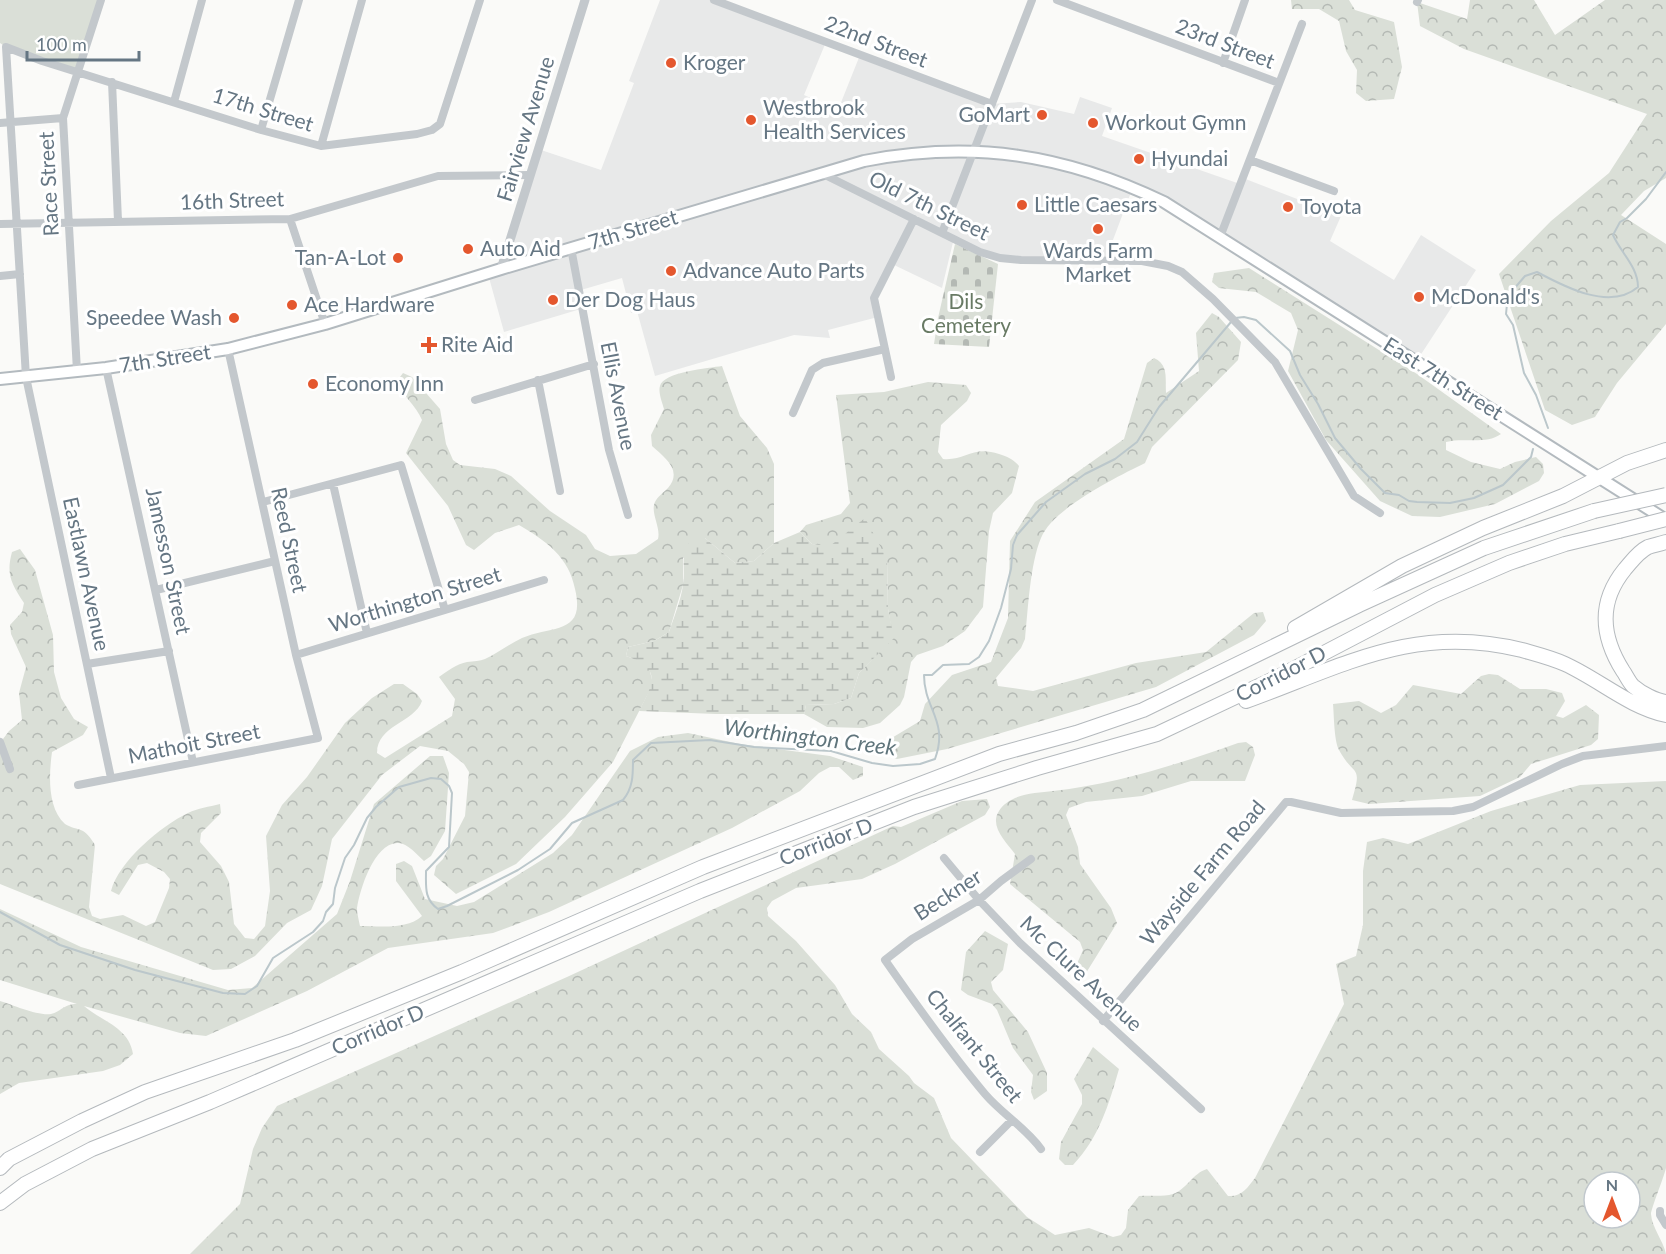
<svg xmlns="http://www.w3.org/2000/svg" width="1666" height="1254" viewBox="0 0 1666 1254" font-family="Lato,sans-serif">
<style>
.built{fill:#e8e9e9}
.forest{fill:url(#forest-crowns);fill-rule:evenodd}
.wetland{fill:url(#wetland-marsh)}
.cemetery{fill:url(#cemetery-stones)}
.park{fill:#dadfd7}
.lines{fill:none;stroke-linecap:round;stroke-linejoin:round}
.stream{stroke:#bbc7cb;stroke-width:2}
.secondary-casing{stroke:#b3babf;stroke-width:14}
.motorway-casing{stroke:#b4b9bd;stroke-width:16}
.minor{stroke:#c3c8cc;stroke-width:8}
.tertiary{stroke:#c3c8cc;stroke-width:9}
.secondary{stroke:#fff;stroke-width:10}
.motorway{stroke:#fff;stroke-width:14}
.motorway-bridge-casing{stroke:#b4b9bd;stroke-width:16;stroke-linecap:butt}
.motorway-bridge{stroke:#fff;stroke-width:14}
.poi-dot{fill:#e4572e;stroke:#fff;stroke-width:2}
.labels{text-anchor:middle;stroke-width:6;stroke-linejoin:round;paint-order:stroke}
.street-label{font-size:21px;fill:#657683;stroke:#fff}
.poi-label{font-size:21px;fill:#657683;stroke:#fff;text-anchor:start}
.park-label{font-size:21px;fill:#687a64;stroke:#fff}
.water-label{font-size:22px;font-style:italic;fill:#60757c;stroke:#fff}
</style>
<defs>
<pattern id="forest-crowns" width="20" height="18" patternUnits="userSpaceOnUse" patternTransform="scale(1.5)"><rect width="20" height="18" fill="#dadfd7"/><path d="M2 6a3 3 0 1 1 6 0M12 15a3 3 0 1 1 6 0" fill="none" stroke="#b4b9b4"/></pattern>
<pattern id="wetland-marsh" width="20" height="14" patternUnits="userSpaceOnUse" patternTransform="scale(1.5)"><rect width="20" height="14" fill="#dadfd7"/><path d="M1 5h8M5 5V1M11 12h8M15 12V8" fill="none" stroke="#b4b9b4"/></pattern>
<pattern id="cemetery-stones" width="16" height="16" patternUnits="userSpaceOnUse" patternTransform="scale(1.5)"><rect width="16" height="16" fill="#dadfd7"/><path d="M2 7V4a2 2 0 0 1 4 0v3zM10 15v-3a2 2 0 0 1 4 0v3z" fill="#b4b9b4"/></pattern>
</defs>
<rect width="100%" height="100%" fill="#fafaf8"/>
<path class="built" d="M660 0H714L826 42 804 95 838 110 860 55 992 104 1021 102 1074 114 1080 97 1112 108 1102 136 1240 184 1243 178 1341 216 1330 241 1394 280 1421 235 1476 270 1416 362 1133 187 1105 261 1000 258 954 238 942 288 892 264 875 298 878 317 828 330 830 338 794 335 655 376 637 311 631 313 622 278 581 290 584 308 504 332 488 274 501 269 538 149 601 170 634 83 629 81Z"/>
<path class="forest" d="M1291 0H1349L1355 10 1394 22 1402 67 1394 99 1366 101 1356 93 1357 70 1346 51 1339 21 1319 9H1292Z
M1470 0H1534L1555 35 1605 0H1666V178L1644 191 1621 215 1666 244V324L1617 383 1595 417 1572 425 1545 410 1499 274 1551 221 1609 173 1647 114 1464 49 1420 26 1417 2 1467 19Z
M1249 268 1417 374 1501 434C1486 445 1463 437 1446 442V450L1471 462 1500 469 1515 462 1536 457 1543 464 1544 473 1539 481 1495 504 1440 517 1412 516 1380 501 1326 440 1288 371 1298 330 1291 313 1256 292 1219 288 1212 282 1214 273Z
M1212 313 1219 317 1241 342 1238 360 1152 447 1145 463C1117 477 1053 508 1041 538 1030 564 1028 610 1025 639L1021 648 996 678 998 686 1033 691 1136 663 1206 652 1254 613 1263 612 1266 621 1254 635 1156 687 947 749 897 759 870 751 920 721 925 704 952 675 991 662 1008 618 1010 541 1035 502 1124 439 1147 363 1154 358C1169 365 1165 378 1166 393L1199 371 1196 333Z
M722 366 740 416 767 448 774 464V543L754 561 735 563 705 538 683 558V585L669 632 654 641 628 647 626 656 643 662 649 667 653 684 613 762 565 817 516 864 456 894 434 875 436 866 443 859 465 816 469 772 464 764 448 751 420 746 382 775 332 839 322 886 311 910 287 923 255 956 231 969 213 970 0 884V743L9 731 22 720 19 693 26 667 11 634 10 625 22 612 24 603C11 583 6 574 12 552L20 549 35 570 53 635 54 672 61 698 74 719 88 727 83 735 52 752C49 774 47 808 65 824 71 828 77 828 83 831 88 834 92 840 95 845L89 907 92 916 100 919 123 915 146 926 155 922 169 888 170 879 164 872 147 863 138 865 119 895 111 891C119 861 161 826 188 813 198 808 209 807 220 804L221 813 201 833 200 842 221 866 229 882 234 924 245 938 254 939 265 926 270 891 266 836 282 805 307 777 345 723 372 698 394 684H403L417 694 422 701C414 723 377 725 377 753L385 758 452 716 455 699 439 677C447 671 457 664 467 662 474 661 480 661 485 659 498 653 509 644 522 638 552 625 586 635 575 589 569 557 546 541 519 525L495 533 474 550 466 545 448 506 406 453 422 420C416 405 402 396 397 381L403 373 412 377 440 409 446 444 453 460 460 465 495 469 511 476 550 511 586 535 595 549 610 556 636 554 658 539C661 527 650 513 655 502 657 497 664 492 668 488 683 470 665 458 652 446L651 435 664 409C662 402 658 392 660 386 663 372 709 368 722 366Z
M928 382 966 385 971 393 967 401 941 425 938 452 943 459C965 461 973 445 999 454 1008 457 1013 459 1019 466L1012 493 993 513 989 531 983 607 965 631 943 646 917 655 911 662 904 697 900 705 880 723 863 728 827 727 804 714 806 705 834 704 851 698 859 673 893 638 888 609 887 559 812 544 800 532 806 525 841 514 850 503 836 395 884 392Z
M1489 674 1498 675 1520 689H1546L1562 693 1565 701 1556 716 1563 718 1586 705 1599 715 1598 739 1591 745 1531 764 1520 777 1480 796 1369 804 1352 800C1363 763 1354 778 1339 750 1334 741 1334 715 1333 704L1359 701 1381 713 1396 705 1413 685 1461 694 1481 676Z
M688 733 740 744 830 756 863 767V776L853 780 839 767H830L819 773 800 791 732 828 549 912 493 933 388 948 307 991 206 1036 180 1033 84 1006C101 1021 129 1027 133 1054L120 1065 103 1071 19 1083 0 1094V1001C13 1005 38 1016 51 1014 61 1012 63 1004 77 1004L0 980V909L81 947 228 990 252 988 337 914 350 881 374 804 430 756H443L449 773 445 831 431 856 424 861C417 855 407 842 397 843 374 844 360 889 357 908 357 913 359 921 360 926 379 926 407 930 422 916L396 881V864L404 861 412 866 425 899 457 906 474 902 553 853 572 835 630 751 658 737Z
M1246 742 1253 747 1255 755 1245 781H1191L1142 796 1086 802 1069 808 1066 815 1078 847 1080 864 1111 908 1117 923 1086 973 1076 975V966L1083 950 1080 942 1010 884 1015 854C1006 842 989 826 999 811 1009 794 1035 793 1053 791 1116 784 1179 764 1238 743Z
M1666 781V1168C1664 1177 1651 1209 1651 1214 1652 1228 1663 1240 1666 1254H190L240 1204 253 1149 262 1128 277 1106 567 977 893 826 901 827 962 801 987 799 990 807 985 815 895 864 862 879 796 888 772 901 767 908 768 916 796 941 835 985 852 1014 871 1032 879 1049 909 1076 914 1083 934 1098 951 1138 1027 1217 1055 1235 1089 1228 1113 1237 1121 1235 1126 1228 1128 1210 1139 1196C1149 1195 1163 1197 1173 1194 1187 1189 1193 1173 1207 1169L1228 1196C1242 1197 1247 1188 1255 1178L1344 1004 1336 964 1356 956 1363 925V871L1367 842 1383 838 1408 844 1491 811 1580 785ZM1594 1182H1630V1218H1594Z
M985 931 1008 944 1003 970 991 982 993 990 1028 1032 1047 1073V1091L1034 1100 1031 1092 1033 1075 1013 1048 997 1010 992 1004 968 995 961 990 966 952Z
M1093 1047 1119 1069C1109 1104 1099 1138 1073 1165H1065L1059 1159 1061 1142 1082 1104V1095L1074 1079Z"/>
<path class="wetland" d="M865 518 887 559 888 609 894 638 859 673 851 698 834 704 806 705 804 714H716L639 711C653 683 663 669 626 656L628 647 654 641 669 632C674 617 681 600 683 585 686 565 678 550 696 536L705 538 735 563 754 561 774 543 800 532 812 544 830 546Z"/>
<path class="cemetery" d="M955 244 998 264 989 347 934 344 938 318Z"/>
<path class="park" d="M0 0H101L78 71 6 47 0 43Z"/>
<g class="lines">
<path class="stream" d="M1235 318 1244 317 1256 320 1290 351 1300 375 1318 404 1335 438 1361 469 1385 493 1399 495 1409 501 1417 502 1450 503 1474 498 1503 485 1531 457 1533 449
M1548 428 1536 395 1524 373 1513 325 1506 314 1507 304 1513 290 1525 276 1537 272C1565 287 1610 311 1638 287 1638 267 1621 253 1613 235L1620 222 1627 218 1646 199 1666 172
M0 912 60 945 135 970 223 993 245 994 257 986 273 958 313 932 323 921 326 912 333 904 335 888 345 858 354 845 367 818 376 807 399 787 431 778 441 779 449 786 452 793 449 847 426 871C426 887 424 899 438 909L447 906 518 870 550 849 572 823 623 800C633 788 633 775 633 760L651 743 710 740 754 747 831 751 872 763 893 766 920 764 935 759C949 721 924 709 924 675H932L943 665 969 664 979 657 989 641 1001 608 1011 569 1013 545 1017 535 1046 502 1085 474 1115 459 1137 442 1159 407 1231 322"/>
<g class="secondary-casing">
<path id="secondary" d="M0 379 106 368 228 349 325 324 501 269 864 161C973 140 1064 154 1164 202L1666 520"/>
</g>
<g class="motorway-casing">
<path id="motorway" d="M1666 542C1660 544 1654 545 1648 547 1638 552 1632 561 1625 569 1598 602 1601 636 1623 671 1626 675 1629 682 1633 686 1641 693 1656 701 1666 702
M1295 628 1402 566 1483 528 1563 496 1627 463 1666 450
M1246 701C1343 666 1415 623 1522 650 1536 654 1552 658 1565 664 1600 680 1629 707 1666 715
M0 1168 9 1159 82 1121 145 1092 295 1040 462 972 703 867 999 754 1076 733 1143 710 1359 605 1484 548 1594 511
M0 1203 25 1184 92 1149 210 1102 700 891 914 807 1037 768 1157 734 1280 676 1435 595 1509 563 1565 544 1619 531"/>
</g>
<path class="minor" d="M714 0 992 104
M1057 0 1279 83
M1417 2 1418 0
M1223 63 1245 0
M112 82 118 221
M174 102 202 0
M0 123 63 118
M261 130 299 0
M321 146 362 0
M1250 160 1334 191
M821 173 980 252 1000 258 1021 260 1142 261 1168 266 1182 272 1213 299 1275 362 1354 496 1380 513
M290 219 325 324
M0 224 290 219 438 176 530 175
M942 233 1032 0
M1220 237 1302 24
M571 248 609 450 628 515
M0 276 20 274
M106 368 193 762
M77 371 63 118 101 0
M891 377 874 298 914 219
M538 380 560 491
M475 400 594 364
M793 413 812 370 823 363 885 349
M333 484 367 633
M263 502 401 465 445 610
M156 590 275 561
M296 655 544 580
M87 664 169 651
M0 742 10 769
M111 778 26 377 6 47 42 61 261 130 321 146 417 134 432 130 440 124 480 0
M78 785 318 738 296 655 228 349
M944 858 979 900 1020 943 1201 1109
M1031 859 1001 881 979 900 912 939 885 960C917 1006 949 1051 985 1094 1002 1114 1026 1128 1041 1149
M1103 1021 1286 802H1291L1341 813 1453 811 1473 807 1562 764 1583 756 1666 746
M980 1152 1012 1120
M1660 1211V1215L1666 1225"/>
<path class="tertiary" d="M501 269 585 0"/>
<use href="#secondary" class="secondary"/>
<use href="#motorway" class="motorway"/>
<g class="motorway-bridge-casing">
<path id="motorway-bridge" d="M1594 511 1666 495
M1619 531 1666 519"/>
</g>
<use href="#motorway-bridge" class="motorway-bridge"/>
</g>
<g class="poi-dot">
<circle cx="671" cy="63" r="6"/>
<circle cx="1042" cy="115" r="6"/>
<circle cx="751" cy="120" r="6"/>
<circle cx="1093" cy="123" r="6"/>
<circle cx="1139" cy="159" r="6"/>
<circle cx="1022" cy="205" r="6"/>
<circle cx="1288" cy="207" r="6"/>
<circle cx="1098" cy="229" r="6"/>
<circle cx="468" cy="249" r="6"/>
<circle cx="398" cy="258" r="6"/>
<circle cx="671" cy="271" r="6"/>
<circle cx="1419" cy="297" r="6"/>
<circle cx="553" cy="300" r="6"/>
<circle cx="292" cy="305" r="6"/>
<circle cx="234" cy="318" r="6"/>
<path d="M426 336h6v6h6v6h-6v6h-6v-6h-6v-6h6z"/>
<circle cx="313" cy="384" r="6"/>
</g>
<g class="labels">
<g class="street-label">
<text transform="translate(876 42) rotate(21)" y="7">22nd Street</text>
<text transform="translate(1225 44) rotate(21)" y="7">23rd Street</text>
<text transform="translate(263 110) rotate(17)" y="7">17th Street</text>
<text transform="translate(526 129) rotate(-73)" y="7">Fairview Avenue</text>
<text transform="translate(49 184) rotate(-93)" y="7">Race Street</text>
<text transform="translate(232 201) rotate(-2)" y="7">16th Street</text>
<text transform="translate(929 206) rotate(26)" y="7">Old 7th Street</text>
<text transform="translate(633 230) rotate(-17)" y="7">7th Street</text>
<text transform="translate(165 359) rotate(-9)" y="7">7th Street</text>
<text transform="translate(1443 379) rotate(32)" y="7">East 7th Street</text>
<text transform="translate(618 396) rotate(79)" y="7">Ellis Avenue</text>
<text transform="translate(289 540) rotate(78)" y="7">Reed Street</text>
<text transform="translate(168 561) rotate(78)" y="7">Jamesson Street</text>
<text transform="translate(86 574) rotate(78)" y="7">Eastlawn Avenue</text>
<text transform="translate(415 600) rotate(-17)" y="7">Worthington Street</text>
<text transform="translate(1281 674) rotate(-27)" y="7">Corridor D</text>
<text transform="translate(194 744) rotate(-11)" y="7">Mathoit Street</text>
<text transform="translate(826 842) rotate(-21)" y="7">Corridor D</text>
<text transform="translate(1203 873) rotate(-50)" y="7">Wayside Farm Road</text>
<text transform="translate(948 895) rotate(-33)" y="7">Beckner</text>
<text transform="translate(1081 974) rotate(43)" y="7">Mc Clure Avenue</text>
<text transform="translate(378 1030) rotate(-23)" y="7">Corridor D</text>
<text transform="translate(974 1046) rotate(51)" y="7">Chalfant Street</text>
</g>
<g class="poi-label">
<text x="683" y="70">Kroger</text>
<text x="763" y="115">Westbrook<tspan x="763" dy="24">Health Services</tspan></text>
<text x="1030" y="122" text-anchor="end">GoMart</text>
<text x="1105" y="130">Workout Gymn</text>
<text x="1151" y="166">Hyundai</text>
<text x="1034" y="212">Little Caesars</text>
<text x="1300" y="214">Toyota</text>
<text x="480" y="256">Auto Aid</text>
<text x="1098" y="258" text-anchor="middle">Wards Farm<tspan x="1098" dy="24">Market</tspan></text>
<text x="386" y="265" text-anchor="end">Tan-A-Lot</text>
<text x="683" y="278">Advance Auto Parts</text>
<text x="1431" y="304">McDonald's</text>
<text x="565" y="307">Der Dog Haus</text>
<text x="304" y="312">Ace Hardware</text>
<text x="222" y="325" text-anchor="end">Speedee Wash</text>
<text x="441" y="352">Rite Aid</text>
<text x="325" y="391">Economy Inn</text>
</g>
<g class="park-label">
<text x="966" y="309">Dils<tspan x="966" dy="24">Cemetery</tspan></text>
</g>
<g class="water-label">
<text transform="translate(810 737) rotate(7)" y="8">Worthington Creek</text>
</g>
</g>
<g transform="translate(1612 1200)"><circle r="28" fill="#ffffff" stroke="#c1c8cd" stroke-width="1.5"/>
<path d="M0-4.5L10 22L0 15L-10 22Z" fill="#e4572e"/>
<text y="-9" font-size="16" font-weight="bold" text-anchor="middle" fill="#657683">N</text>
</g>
<path d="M27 51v9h112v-9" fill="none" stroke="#657683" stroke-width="3"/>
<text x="36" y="51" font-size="18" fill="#657683" stroke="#ffffff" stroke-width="4.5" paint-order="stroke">100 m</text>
</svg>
